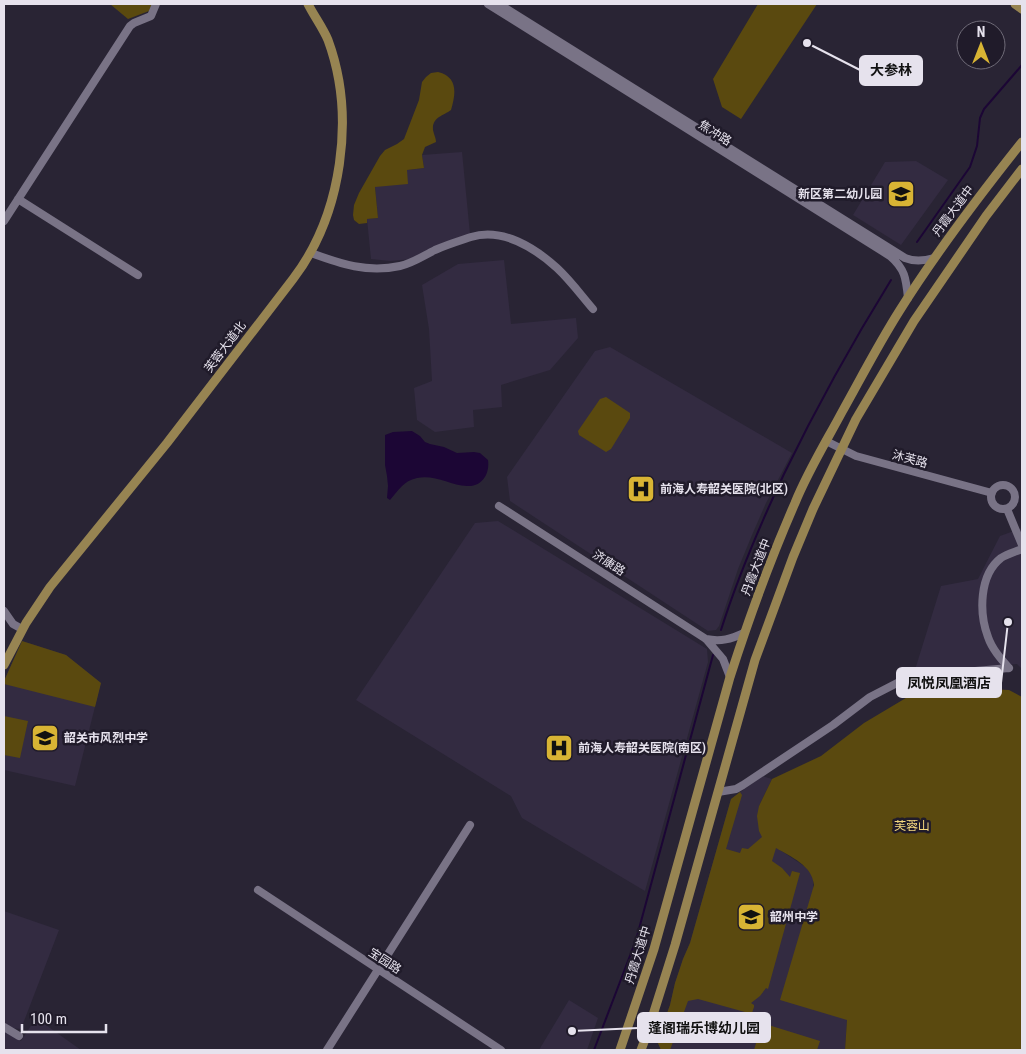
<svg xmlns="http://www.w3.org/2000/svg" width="1026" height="1054" viewBox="0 0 1026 1054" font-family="'Roboto Condensed','Noto Sans SC',sans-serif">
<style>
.built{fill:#332b41}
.green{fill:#5a490f}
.water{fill:#1c0635}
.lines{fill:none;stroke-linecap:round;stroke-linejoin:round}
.stream{stroke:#1c0635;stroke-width:2}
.minor{stroke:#797386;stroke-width:8}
.major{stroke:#978452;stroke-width:9}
.labels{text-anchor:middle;stroke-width:5;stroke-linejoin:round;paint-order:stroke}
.street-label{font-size:12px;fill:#e6e2ed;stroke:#201b2a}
.poi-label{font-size:12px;font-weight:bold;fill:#e6e2ed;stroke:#201b2a;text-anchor:start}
.park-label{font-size:12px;fill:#f6d97f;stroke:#201b2a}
.leader{fill:none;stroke:#e6e2ed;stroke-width:2}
.callout-dot{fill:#e6e2ed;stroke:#201b2a;stroke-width:2}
.callout{fill:#e6e2ed;stroke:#e6e2ed;stroke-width:2}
.callout-label{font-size:14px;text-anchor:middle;font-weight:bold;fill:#111}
</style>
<rect width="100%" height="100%" fill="#292434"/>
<path class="built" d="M462 152 470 234 413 259 390 261 371 259 367 219 378 218 375 187 407 170 424 168 422 155Z
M916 161 948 180 901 245 853 215 885 162Z
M504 260 511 324 576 318 578 338 550 370 501 385 502 407 473 410 474 427 435 432 417 420 414 388 432 381 429 329 422 285 458 264Z
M610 347 792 453 766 503 752 535 738 569 719 626 716 630 708 631 510 501 507 477 595 351Z
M498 521 707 649 708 662 645 891 522 818 511 796 356 700 475 523Z
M1022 528V669L1017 664 914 673 941 586 978 579 1000 536Z
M22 641 66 655 101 683 75 786 4 770V681Z
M762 776 772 779 759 806 768 842 807 868 813 878V890L847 1020 845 1050H661L657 1041 670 1005 675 983 683 959 690 943 731 799Z
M4 911 59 930 21 1029 11 1028 4 1023Z
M569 1000 598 1018 587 1050H539Z
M36 1018 81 1050H4V1031L21 1041Z"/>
<path class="green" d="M110 4H152L149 11 128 19Z
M758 4H817L741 119 722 107 713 79Z
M438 72C458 77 456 93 451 110 443 116 432 117 433 130 434 135 436 138 436 142L425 147 422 155 424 168 407 170 408 184 375 187 378 218 367 219V223L359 224 354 220 353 215 354 205 359 193 380 156 385 150 397 144 404 139 419 100 422 82 426 77 431 73Z
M606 397 630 413V418L611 449 606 452 579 435 578 431 600 399Z
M22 641 66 655 101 683 95 707 4 684V681Z
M926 686 1009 690 1022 697V1050H845L847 1020 780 1000 814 885C812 865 791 857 776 848L772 861 782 868 790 877 792 871 800 873 768 989 766 988 760 996 751 1003 754 1005V1007L742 1043 741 1042 740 1029 745 1012 698 999 688 1001 670 1050H661L657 1041 670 1005 675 983 683 959 690 943 731 799 740 792 742 795 726 849 740 853 742 848 748 849 762 837 759 831 757 816 759 806 772 779 821 756 864 723Z
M4 716 28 721 20 758 4 755Z
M762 1023 820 1041 817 1050H754Z"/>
<path class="water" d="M412 431 420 436 425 442 430 444 444 447 457 453 474 452 480 453 488 460C490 474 482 487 467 486 450 485 434 474 417 478 403 481 399 490 390 500L387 498 388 486 387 476 385 465V435L393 432Z"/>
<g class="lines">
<path class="stream" d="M917 242 970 167 977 146 980 118 984 109 1022 65
M721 630C738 576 760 525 784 474 816 408 852 343 891 280
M594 1050 636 940 713 655"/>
<path class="minor" d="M488 4 890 256C905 269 906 278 908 298
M499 4 905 258C915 262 924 261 934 258
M18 199 138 275
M4 221 130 26 134 23 151 16 156 4
M311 253C341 264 367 273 400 266 413 263 423 256 435 250 446 245 459 241 471 237 502 227 535 248 557 268 570 280 581 295 593 309
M826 441 856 456 992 493
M991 497a12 12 0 1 1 24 0a12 12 0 1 1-24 0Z
M499 506 706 639 723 659 730 677
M1007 509 1022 545
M4 611 13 624 22 629
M706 639C721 642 731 639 744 633
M1009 668C1001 659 992 649 988 637 979 613 979 575 1001 558 1007 554 1015 552 1022 549
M718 792 736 789 743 785 833 725 870 697 901 681 919 676 1009 668
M258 890 501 1050
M4 1027 19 1036
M327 1050 470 825"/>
<path class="major" d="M1015 4 1022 9
M4 665 26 623 50 587 167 443 293 279C342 215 356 116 328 40 323 28 314 16 308 4
M620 1050 654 949 730 677C749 618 770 560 795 503 808 471 826 442 842 412 861 378 879 343 900 310 937 251 979 196 1022 142
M641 1050 647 1034 675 945 755 660 793 557 813 509 856 419 914 321 986 216 1022 169"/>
</g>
<defs>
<g id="school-square" transform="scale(1.4375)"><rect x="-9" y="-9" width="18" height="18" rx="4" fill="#d8b434" stroke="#201b2a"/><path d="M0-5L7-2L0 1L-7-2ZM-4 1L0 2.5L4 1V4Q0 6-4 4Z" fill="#111"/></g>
<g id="hospital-square" transform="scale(1.4375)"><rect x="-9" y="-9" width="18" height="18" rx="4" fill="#d8b434" stroke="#201b2a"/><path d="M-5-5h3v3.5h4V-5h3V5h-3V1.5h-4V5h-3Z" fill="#111"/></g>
</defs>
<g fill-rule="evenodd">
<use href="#school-square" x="901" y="194"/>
<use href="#hospital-square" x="641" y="489"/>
<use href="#school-square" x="45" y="738"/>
<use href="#hospital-square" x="559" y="748"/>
<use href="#school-square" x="751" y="917"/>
</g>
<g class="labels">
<g class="street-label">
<text transform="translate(715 133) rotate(32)" y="4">焦冲路</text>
<text transform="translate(953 211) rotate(-53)" y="4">丹霞大道中</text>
<text transform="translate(225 347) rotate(-53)" y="4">芙蓉大道北</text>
<text transform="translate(910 459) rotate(15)" y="4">沐芙路</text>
<text transform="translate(609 563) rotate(33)" y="4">济康路</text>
<text transform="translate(756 567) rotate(-69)" y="4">丹霞大道中</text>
<text transform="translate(638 955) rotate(-73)" y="4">丹霞大道中</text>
<text transform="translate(385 961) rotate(33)" y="4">宝园路</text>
</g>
<g class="poi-label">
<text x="882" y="198" text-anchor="end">新区第二幼儿园</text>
<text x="660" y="493">前海人寿韶关医院(北区)</text>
<text x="64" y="742">韶关市风烈中学</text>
<text x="578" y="752">前海人寿韶关医院(南区)</text>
<text x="770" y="921">韶州中学</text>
</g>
<g class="park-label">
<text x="912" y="830">芙蓉山</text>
</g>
</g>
<path class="leader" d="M807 43L860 70M1008 622L1001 683M572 1031L638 1028"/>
<g class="callout-dot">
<circle cx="807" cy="43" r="5"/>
<circle cx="1008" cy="622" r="5"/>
<circle cx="572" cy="1031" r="5"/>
</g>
<g class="callout">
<rect x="860" y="56" width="62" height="29" rx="5"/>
<rect x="897" y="668" width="104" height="29" rx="5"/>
<rect x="638" y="1013" width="132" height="29" rx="5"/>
</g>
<g class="callout-label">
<text x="891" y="75">大参林</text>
<text x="949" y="688">凤悦凤凰酒店</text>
<text x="704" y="1033">蓬阁瑞乐博幼儿园</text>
</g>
<rect width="1026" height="1054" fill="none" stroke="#e6e2ed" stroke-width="10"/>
<g transform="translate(981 45)"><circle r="24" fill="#201b2a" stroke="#6f6b78"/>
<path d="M0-4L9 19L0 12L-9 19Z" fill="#d8b434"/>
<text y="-8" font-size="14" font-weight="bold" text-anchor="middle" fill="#e6e2ed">N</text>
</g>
<path d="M22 1024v8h84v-8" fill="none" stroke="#e6e2ed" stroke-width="2.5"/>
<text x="30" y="1024" font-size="15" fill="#e6e2ed" stroke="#201b2a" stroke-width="4" paint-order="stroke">100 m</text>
</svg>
